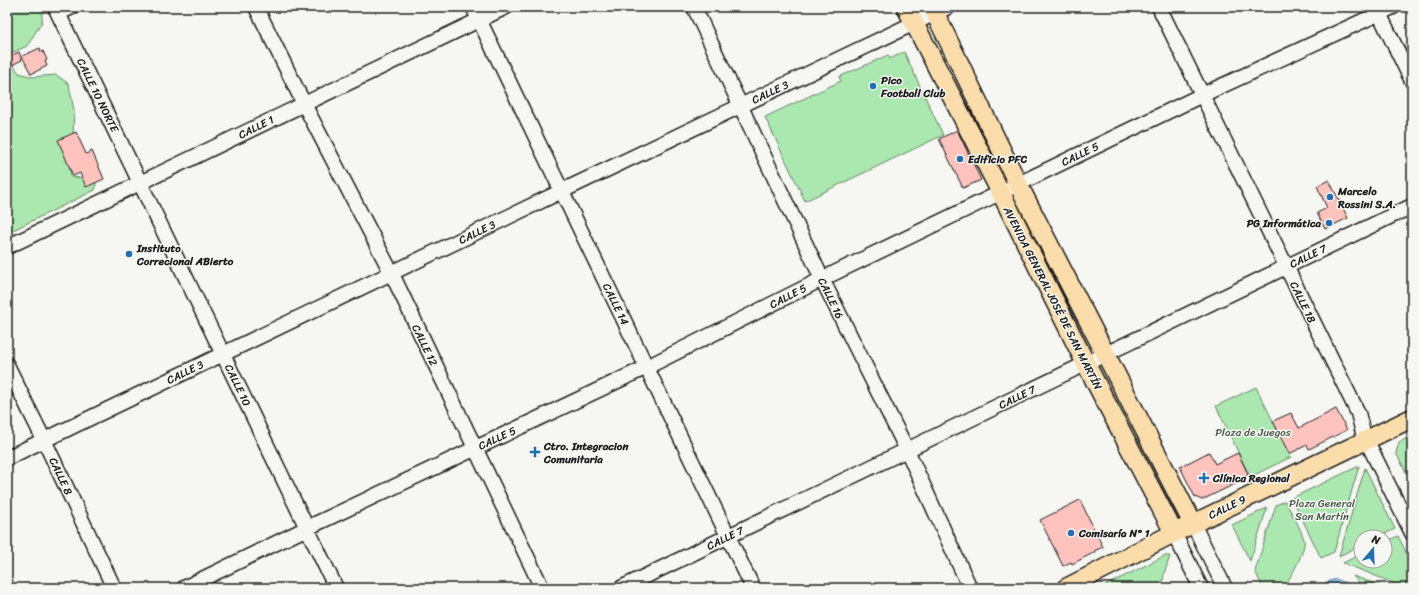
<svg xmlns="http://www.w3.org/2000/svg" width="1419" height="595" viewBox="0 0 1419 595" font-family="Sriracha,sans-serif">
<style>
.green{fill:#abe8af;stroke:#648266}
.water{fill:#95c5f1;stroke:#65819c}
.building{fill:#ffc3be;stroke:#1c1c1c}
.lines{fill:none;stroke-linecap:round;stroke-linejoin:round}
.minor-casing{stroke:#1c1c1c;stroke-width:17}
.major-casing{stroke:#1c1c1c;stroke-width:21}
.minor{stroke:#f6f6f2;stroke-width:14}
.major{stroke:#faddab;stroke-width:18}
.poi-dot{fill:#1f6fb2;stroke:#f6f6f2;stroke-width:1.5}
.labels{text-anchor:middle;stroke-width:3;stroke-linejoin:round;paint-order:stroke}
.poi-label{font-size:11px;font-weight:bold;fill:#1c1c1c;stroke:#f6f6f2;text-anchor:start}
.street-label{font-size:11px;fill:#1c1c1c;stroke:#f6f6f2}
.park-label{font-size:11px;fill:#475948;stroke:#f6f6f2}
</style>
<rect width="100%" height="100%" fill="#f6f6f2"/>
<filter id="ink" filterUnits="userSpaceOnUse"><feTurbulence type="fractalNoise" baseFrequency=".025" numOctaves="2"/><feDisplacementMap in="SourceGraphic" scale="8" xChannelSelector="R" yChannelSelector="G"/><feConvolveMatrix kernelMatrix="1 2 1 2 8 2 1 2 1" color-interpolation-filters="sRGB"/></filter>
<g filter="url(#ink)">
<path class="green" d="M7 7H41L42 9V22L27 46 7 55Z
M904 52 943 135 805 201 765 117 841 81 839 77 888 55 890 59Z
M7 64 13 65 19 73 33 77 56 75 69 84 74 111 73 134 68 155 71 177 90 179 96 183 95 190 7 233Z
M1256 387 1291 457 1250 477 1216 406Z
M1412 436V472L1407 474 1396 453 1399 442Z
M1359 466 1334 552 1321 558 1292 498Z
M1365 468 1395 529 1378 537H1361V545L1339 556Z
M1285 501C1291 512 1301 528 1304 540 1306 551 1290 579 1283 588H1263L1255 571 1276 505Z
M1267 508 1250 561 1232 525Z
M1398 536 1412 564V588H1406L1343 563 1361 554V561H1385V542Z
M1164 556H1170L1164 574 1162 588H1101Z
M1353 576 1387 588H1362L1360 584Z"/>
<path class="water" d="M1336 579 1346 583 1350 588H1321L1326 582Z"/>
<path class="building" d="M40 48 41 52 43 51 47 60 45 61 47 66 31 74 22 56Z
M19 52 22 60 12 65 8 57Z
M957 130 981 180 963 188 939 139Z
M76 132 86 154 92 151 104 179 86 187 80 173 73 176 58 140Z
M1329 180 1348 218 1325 229 1317 213 1327 208 1317 186Z
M1336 409 1347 430 1309 449 1307 445 1289 454 1273 421 1291 413 1299 428Z
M1209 452 1215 464 1238 453 1248 474 1243 480 1202 500 1195 497 1180 467Z
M1080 500 1103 547 1094 551 1095 552 1072 564 1071 562 1063 566 1040 520Z"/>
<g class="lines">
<g class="minor-casing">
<path id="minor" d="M55 7 336 588
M256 7 304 104 392 274 542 588
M473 7 753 588
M694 7 822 279 907 450 970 588
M1159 7 1358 413 1363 433 1412 533
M1376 7 1412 81
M59 13 72 7
M7 247 506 7
M7 365 44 440 114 588
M7 458 562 191 948 7
M1193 524 1225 588
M1174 533 1201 588
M184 588 307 528 647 367 822 279 1202 95 1393 7
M621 588 1412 206"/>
</g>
<g class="major-casing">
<path id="major" d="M906 7 1001 193 1086 364 1174 533
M932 7 1018 184 1193 524
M1066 588 1174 533 1412 418"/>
</g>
<use href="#minor" class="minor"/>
<use href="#major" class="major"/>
</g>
</g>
<g class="poi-dot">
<circle cx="873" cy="86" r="4"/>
<circle cx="960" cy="159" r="4"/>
<circle cx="1330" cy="197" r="4"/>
<circle cx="1329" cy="223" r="4"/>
<circle cx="129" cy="254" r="4"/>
<path d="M533 446h4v4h4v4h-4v4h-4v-4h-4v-4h4z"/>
<path d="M1202 472h4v4h4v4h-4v4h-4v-4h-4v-4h4z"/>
<circle cx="1071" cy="533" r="4"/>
</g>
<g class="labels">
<g class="poi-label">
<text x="881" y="84">Pico<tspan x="881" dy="13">Football Club</tspan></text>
<text x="968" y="163">Edificio PFC</text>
<text x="1338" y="195">Marcelo<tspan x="1338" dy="13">Rossini S.A.</tspan></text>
<text x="1321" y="227" text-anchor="end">PG Informática</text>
<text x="137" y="252">Instituto<tspan x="137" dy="13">Correcional ABierto</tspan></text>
<text x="544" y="450">Ctro. Integracion<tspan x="544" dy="13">Comunitaria</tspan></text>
<text x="1213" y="482">Clínica Regional</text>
<text x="1079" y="537">Comisaría N° 1</text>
</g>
<g class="street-label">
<text transform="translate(770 92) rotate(-25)" y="4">CALLE 3</text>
<text transform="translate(98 95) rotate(64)" y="4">CALLE 10 NORTE</text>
<text transform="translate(256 127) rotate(-26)" y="4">CALLE 1</text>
<text transform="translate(1080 154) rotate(-26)" y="4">CALLE 5</text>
<text transform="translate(477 232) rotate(-26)" y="4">CALLE 3</text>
<text transform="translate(1308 256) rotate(-26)" y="4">CALLE 7</text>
<text transform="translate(788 296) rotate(-27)" y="4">CALLE 5</text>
<text transform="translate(831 298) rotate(64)" y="4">CALLE 16</text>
<text transform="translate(1053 298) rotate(63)" y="4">AVENIDA GENERAL JOSÉ DE SAN MARTÍN</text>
<text transform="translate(1303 302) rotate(64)" y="4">CALLE 18</text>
<text transform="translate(616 304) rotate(64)" y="4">CALLE 14</text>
<text transform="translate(425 345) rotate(64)" y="4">CALLE 12</text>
<text transform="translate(185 372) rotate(-26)" y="4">CALLE 3</text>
<text transform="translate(238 385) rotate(64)" y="4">CALLE 10</text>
<text transform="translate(1017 397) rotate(-26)" y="4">CALLE 7</text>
<text transform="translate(497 438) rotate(-25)" y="4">CALLE 5</text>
<text transform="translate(61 476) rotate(65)" y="4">CALLE 8</text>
<text transform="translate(1227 507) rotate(-26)" y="4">CALLE 9</text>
<text transform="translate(725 538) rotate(-26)" y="4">CALLE 7</text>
</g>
<g class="park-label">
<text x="1253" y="436">Plaza de Juegos</text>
<text x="1322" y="507">Plaza General<tspan x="1322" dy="13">San Martín</tspan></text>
</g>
</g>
<rect width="1419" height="595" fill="none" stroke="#f6f6f2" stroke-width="24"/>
<rect x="12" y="12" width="1395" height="571" fill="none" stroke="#1c1c1c" stroke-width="1.5" filter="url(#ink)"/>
<g transform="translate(1373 549) rotate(19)"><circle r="19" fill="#f6f6f2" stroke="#9f9f9c"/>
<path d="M0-3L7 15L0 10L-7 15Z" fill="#1f6fb2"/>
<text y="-6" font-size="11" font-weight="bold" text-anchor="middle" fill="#1c1c1c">N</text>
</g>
</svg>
